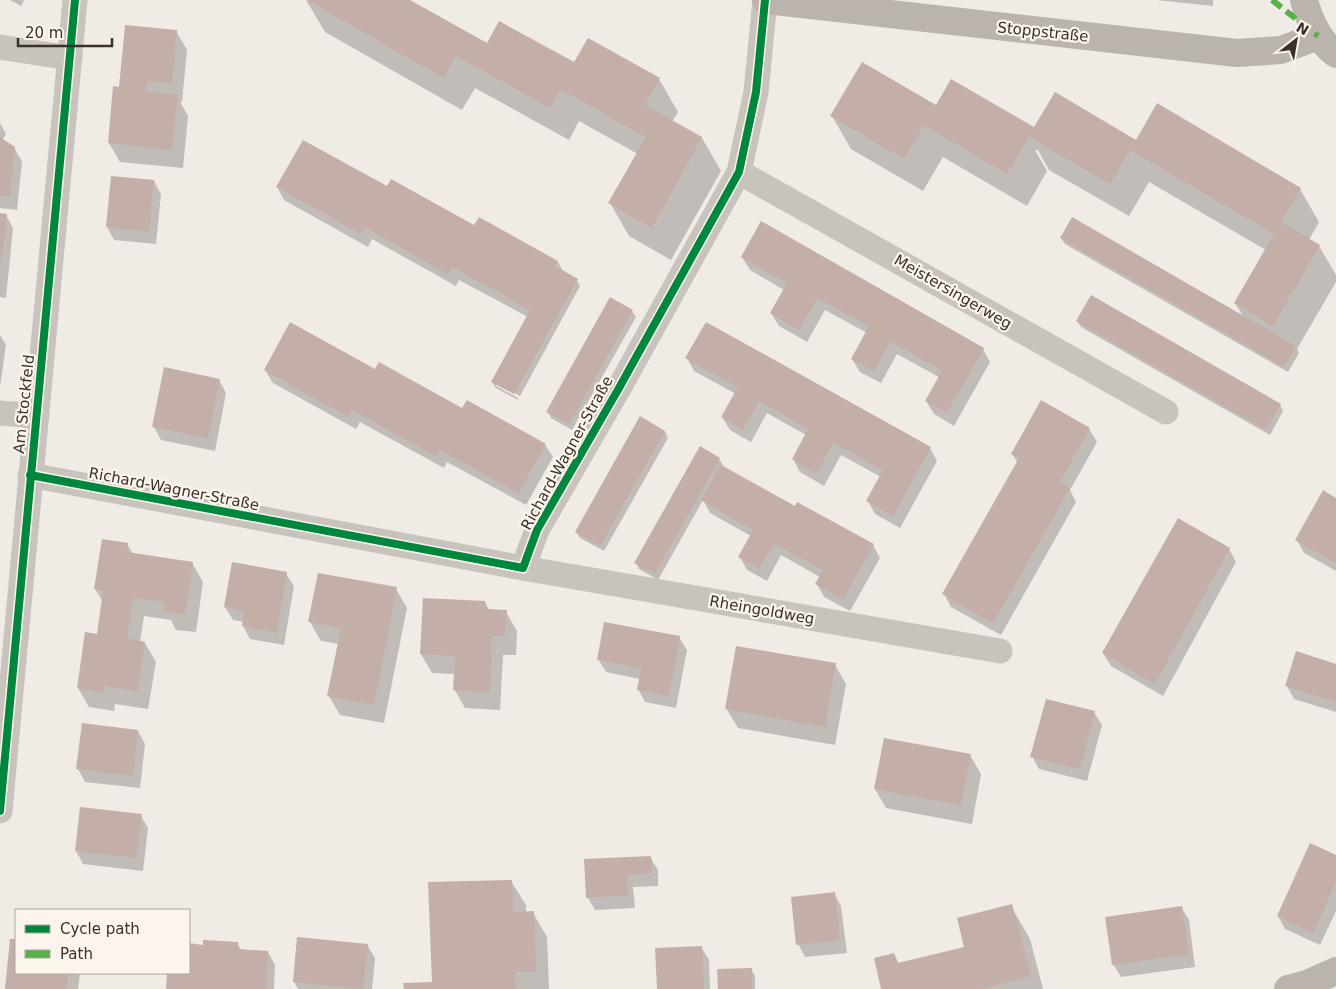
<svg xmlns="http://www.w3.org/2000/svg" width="1336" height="989" viewBox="0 0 1336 989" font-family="'DejaVu Sans',sans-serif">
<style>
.shadow{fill:#0003}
.building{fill:#c3afa7}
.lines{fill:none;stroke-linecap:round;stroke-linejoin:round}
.street{stroke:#c9c3be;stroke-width:25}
.secondary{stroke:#bab3ae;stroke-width:28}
.quiet{stroke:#57b246;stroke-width:6;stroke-dasharray:12 6;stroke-linecap:butt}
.cycleway-casing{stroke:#fbf5ee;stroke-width:11}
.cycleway{stroke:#00873e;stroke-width:8}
.labels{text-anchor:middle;stroke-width:4.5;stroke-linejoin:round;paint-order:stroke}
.street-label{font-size:15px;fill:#3b302b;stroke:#fbf5ee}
</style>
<rect width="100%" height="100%" fill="#f0ebe5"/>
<path class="shadow" d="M10 0H24L21 6Z
M306 0H408L488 45 575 64 659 79 678 112 672 122 702 138 721 171 671 260 629 236 610 203 638 154 579 121 569 140 475 88 462 110 325 32Z
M1156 0H1213V6Z
M176 31 187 50 182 102H180L188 116 183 168 120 162 109 143 120 88Z
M936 107 1035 129 1136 141 1300 189 1319 222 1309 240 1319 246 1336 275V282L1297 349 1299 353 1288 372 1065 244 1061 238 1243 316 1235 303 1266 250 1149 182 1129 216 1049 170 1038 150H1035L1047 171 1027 206 943 157 923 191 851 149 832 116Z
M0 123 6 134 2 140 14 148 22 161 17 210 0 208Z
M154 181 161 194 156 244 114 240 107 227Z
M277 187 388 188 475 227 558 262 564 273 577 280 580 286 520 396 496 383V386L518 398V400L496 388 492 382 528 317 459 280 456 286 372 239 368 247 284 200Z
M0 214 6 215 13 228 6 298 0 297Z
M742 257 983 349 990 362 954 426 934 414 926 401 939 377 897 354 881 383 860 372 852 359 867 333 825 310 807 342 779 326 771 313 784 290 750 270Z
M632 311 636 317 572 430 551 418 548 412Z
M1077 321 1280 405 1283 411 1270 435 1081 327Z
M0 335 6 345 0 387Z
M687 358 930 448 937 461 900 528 875 514 868 501 881 477 841 455 824 486 800 472 793 459 806 435 767 413 751 442 730 430 722 417 736 394 694 371Z
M265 370 376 371 545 445 553 457 526 505 447 462 444 468 360 422 356 429 273 383Z
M219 380 226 393 215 451 161 440 154 427Z
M1089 429 1097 442 1070 490 1076 502 1001 635 951 607 944 594 1018 463 1012 454Z
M665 431 668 438 604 551 580 538 576 532Z
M719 459 723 465 722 466 795 507 873 545 880 558 850 611 824 597 817 584 820 577 781 555 767 581 747 570 740 557 751 536 710 513 703 500 658 580 639 569 636 563Z
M1336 499V571L1304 553 1297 540Z
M127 544 133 554 192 563 203 582 196 632 176 630 171 620 144 616 140 642 145 643 156 662 148 709 115 704 114 711 89 707 78 688 98 635 103 602 95 589Z
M1229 549 1236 562 1163 696 1111 666 1103 653Z
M286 574 294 586 284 645 250 639 243 626 244 622 233 620 225 607Z
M396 589 407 608 384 723 340 715 329 696 339 644 321 641 310 622Z
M485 602 489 610 506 612 517 631 516 655H503L500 710 465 708 454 689 455 674 432 673 421 654Z
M679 637 687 650 676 708 645 702 638 689 640 679 606 672 598 659Z
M835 665 846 684 835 745 738 728 726 708Z
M1336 665V712L1294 699 1287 686Z
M1094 712 1102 725 1087 781 1039 769 1032 756Z
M138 731 145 744 140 788 85 782 78 769Z
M970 755 981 774 972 824 886 808 875 789Z
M141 816 148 828 143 871 83 864 76 851Z
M1336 856V911L1320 945 1285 929 1278 916Z
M650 857 658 870V886L633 887 635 908 595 910 588 898Z
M511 881 526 905V913H533L547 937 549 989H405L433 983Z
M834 893 841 906 847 953 805 957 798 944Z
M1011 906 1030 939 1043 989H883L894 955 899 964 966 948Z
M1181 907 1189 920 1195 967 1121 977 1113 964Z
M11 940 16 941V973H80L78 989H6Z
M237 943 242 951 268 952 275 965 274 989H167L168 973H189V944L204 946Z
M367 945 375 958 372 989H298L294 982Z
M701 947 709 960 710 989H658Z
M751 969 755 976V989H719Z"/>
<path class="building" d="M307 0H410L487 43 499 21 574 62 588 38 660 78 645 105 702 137 652 228 608 203 646 137 560 89 550 108 456 56 443 78Z
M125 25 177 30 172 83 147 81 146 92 178 95 172 150 108 143 113 86 119 87Z
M862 62 936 105 951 79 1034 127 1055 92 1136 140 1157 103 1301 188 1281 222 1320 245 1273 326 1234 303 1274 234 1130 150 1110 184 1029 137 1007 174 924 125 904 159 830 116Z
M0 137 15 147 10 197 0 196Z
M303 140 387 186 391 179 474 225 479 217 558 261 555 266 578 279 514 394 491 382 530 310 452 267 448 274 365 227 361 234 276 187Z
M111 176 154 180 149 232 106 227Z
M0 213 7 214 1 262H0Z
M1072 217 1296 346 1284 367 1060 238Z
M761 221 984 348 947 413 925 401 942 371 890 341 874 371 851 359 869 326 817 298 799 330 770 313 787 283 741 257Z
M1091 295 1281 404 1266 430 1076 321Z
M610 297 633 310 569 424 546 412Z
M290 322 375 369 379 362 462 408 467 400 546 444 518 493 440 450 436 456 352 410 348 417 264 370Z
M706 322 931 447 893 516 866 501 883 470 833 443 816 474 792 459 808 429 759 401 743 430 721 417 738 387 685 358Z
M164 367 220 379 208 438 152 427Z
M1041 400 1090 428 1060 482 1070 488 993 623 942 594 1019 458 1011 454Z
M640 416 665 431 600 546 575 532Z
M700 446 720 458 655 574 634 563Z
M721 465 795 506 797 502 874 544 843 599 815 584 823 570 774 543 759 569 738 557 753 530 701 500Z
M1323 490 1336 498V563L1295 540Z
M1178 518 1230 548 1155 684 1102 653Z
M102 539 128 543 127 552 193 562 185 614 164 611 165 602 133 598 127 638 145 642 138 691 104 686 103 692 77 688 85 632 97 634 103 591 94 589Z
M232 562 287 572 277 633 242 626 244 611 224 607Z
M318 573 397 587 374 705 327 696 341 628 308 622Z
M423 598 485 601 487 609 507 610 505 636H492L490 692 453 690 455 656 420 654Z
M604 622 680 636 669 696 637 690 641 668 597 660Z
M736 646 836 663 825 727 725 709Z
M1296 651 1336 664V702L1285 686Z
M1046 699 1095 711 1080 769 1030 757Z
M82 723 138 730 133 776 76 769Z
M884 738 971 754 961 805 874 789Z
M80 807 142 814 136 858 75 851Z
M1310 843 1336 855V882L1313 933 1277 916Z
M651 856 652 873 627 875 628 895 586 898 584 859Z
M512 880 513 912 534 911 536 972H515L516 989H404L403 983 432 982 428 882Z
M835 892 840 940 796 945 791 897Z
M1012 904 1031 976 981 989H881L874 958 894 953 898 963 964 947 957 918Z
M1182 906 1189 954 1112 965 1105 917Z
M297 937 368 944 363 989 293 982Z
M10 939H16V973H68L66 989H5Z
M203 940 238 942V949L268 951 266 989H166L167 973H189V943L203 945Z
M702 946 704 989H657L655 948Z
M752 968V989H718L717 969Z"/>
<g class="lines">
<path class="street" d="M0 47 70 58
M739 172 1166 412
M0 413 37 416
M30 475 523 568 537 530 619 388 739 172 756 92 765 0
M523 568 1000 651
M0 811 75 0"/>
<path class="secondary" d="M766 0 1237 53 1281 50 1318 36
M1304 0C1309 20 1319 41 1336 54
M1288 989 1307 984 1336 971"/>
<path class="quiet" d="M1272 0 1318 36"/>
<g class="cycleway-casing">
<path id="cycleway" d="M30 475 523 568 537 530 619 388 739 172 756 92 765 0
M0 811 75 0"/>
</g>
<use href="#cycleway" class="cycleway"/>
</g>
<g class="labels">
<g class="street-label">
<text transform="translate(1043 32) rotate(6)" y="5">Stoppstraße</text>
<text transform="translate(953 292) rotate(30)" y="5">Meistersingerweg</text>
<text transform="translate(24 404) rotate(-84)" y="5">Am Stockfeld</text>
<text transform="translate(567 453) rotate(-61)" y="5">Richard-Wagner-Straße</text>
<text transform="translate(174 489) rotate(11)" y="5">Richard-Wagner-Straße</text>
<text transform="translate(762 610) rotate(10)" y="5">Rheingoldweg</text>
</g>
</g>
<rect x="15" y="909" width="175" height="65" fill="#fbf5ee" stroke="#aea6a0"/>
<rect x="25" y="925" width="25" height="8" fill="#00873e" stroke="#aea6a0"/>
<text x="60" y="934" font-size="15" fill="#3b302b">Cycle path</text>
<rect x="25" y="950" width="25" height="8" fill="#57b246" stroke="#aea6a0"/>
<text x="60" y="959" font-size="15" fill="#3b302b">Path</text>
<g transform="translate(1296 40) rotate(31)" stroke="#fbf5ee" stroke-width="4" paint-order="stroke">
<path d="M0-4L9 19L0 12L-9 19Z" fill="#3b302b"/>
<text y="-8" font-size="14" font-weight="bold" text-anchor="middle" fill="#3b302b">N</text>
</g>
<path d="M18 38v8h94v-8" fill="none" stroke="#3b302b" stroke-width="2.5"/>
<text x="25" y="38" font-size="15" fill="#3b302b" stroke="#fbf5ee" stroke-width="4" paint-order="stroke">20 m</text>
</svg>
